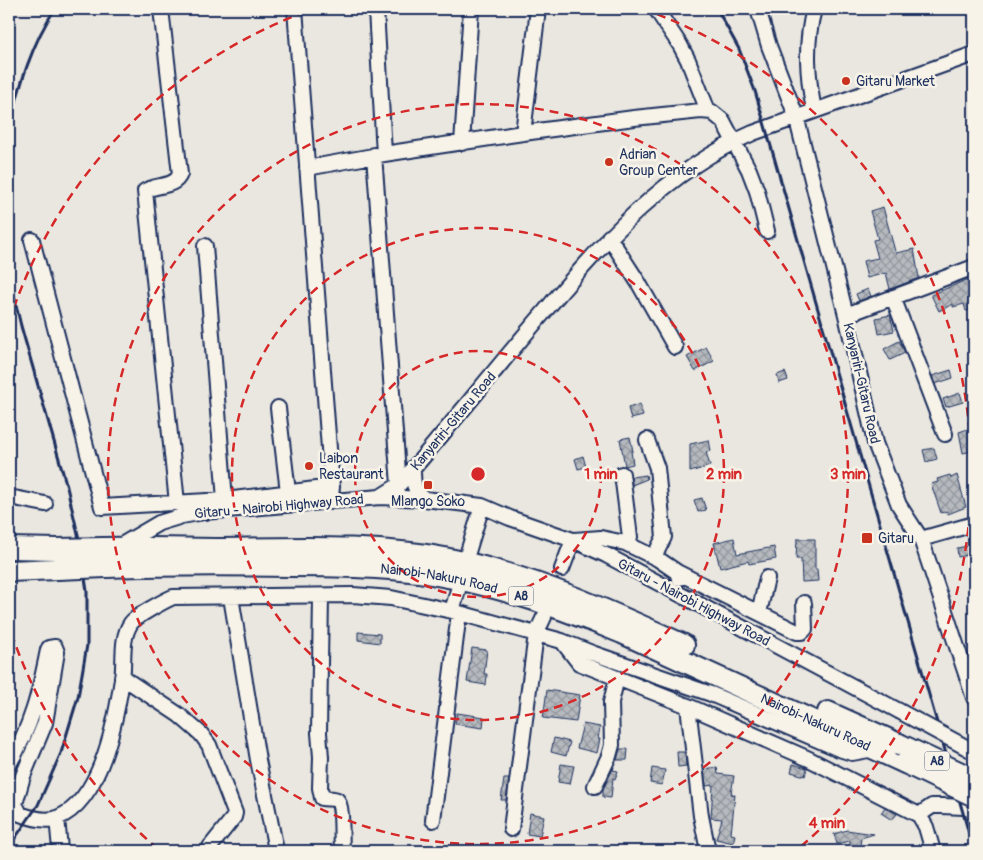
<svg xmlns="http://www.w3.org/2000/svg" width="983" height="860" viewBox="0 0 983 860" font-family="Pangolin,sans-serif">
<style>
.building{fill:url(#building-cross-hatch);stroke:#1b2f5e}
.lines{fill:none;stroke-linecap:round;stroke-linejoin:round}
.minor-casing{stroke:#1b2f5e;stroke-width:18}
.highway-casing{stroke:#1b2f5e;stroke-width:24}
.minor{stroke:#f7f3e8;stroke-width:14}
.highway{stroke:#f7f3e8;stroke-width:20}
.rail{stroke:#1b2f5e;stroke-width:3}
.minor-bridge-casing{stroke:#1b2f5e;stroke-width:18;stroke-linecap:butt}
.highway-bridge-casing{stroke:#1b2f5e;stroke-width:24;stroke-linecap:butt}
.minor-bridge{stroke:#f7f3e8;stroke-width:14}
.highway-bridge{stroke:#f7f3e8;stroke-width:20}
.ring{fill:none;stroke:#d62828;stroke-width:2.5;stroke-dasharray:9 6}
.poi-dot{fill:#c8321e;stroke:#f7f3e8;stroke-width:2}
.labels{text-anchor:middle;stroke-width:5;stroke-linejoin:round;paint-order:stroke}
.shield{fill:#f7f3e8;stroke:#5d6a87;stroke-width:1}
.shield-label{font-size:12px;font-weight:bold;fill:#1b2f5e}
.poi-label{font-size:14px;fill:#1b2f5e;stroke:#f7f3e8;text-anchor:start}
.street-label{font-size:14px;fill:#1b2f5e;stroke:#f7f3e8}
.centre{fill:#d62828;stroke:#f7f3e8;stroke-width:2.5}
.ring-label{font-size:15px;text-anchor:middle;font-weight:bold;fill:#d62828;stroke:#f7f3e8;stroke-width:5;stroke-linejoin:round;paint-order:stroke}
</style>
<defs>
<pattern id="building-cross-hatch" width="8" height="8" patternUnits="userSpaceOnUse" patternTransform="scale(1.25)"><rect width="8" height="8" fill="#b6babf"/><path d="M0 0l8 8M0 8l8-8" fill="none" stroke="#93989e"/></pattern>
</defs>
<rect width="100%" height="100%" fill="#eae7e0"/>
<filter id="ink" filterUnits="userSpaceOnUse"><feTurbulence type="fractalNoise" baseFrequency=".02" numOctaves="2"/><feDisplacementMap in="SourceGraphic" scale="10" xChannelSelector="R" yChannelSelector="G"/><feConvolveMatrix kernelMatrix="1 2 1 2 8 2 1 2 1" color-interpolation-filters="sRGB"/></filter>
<g filter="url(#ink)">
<path class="building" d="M883 207 895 251 896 253 914 249 919 278 890 289 886 273 867 278 863 261 878 258 873 240 878 239 870 211Z
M971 278 972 287 968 288 974 309 966 311 964 304 953 307V304L939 311 931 295Z
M868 289 871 296 859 301 856 294Z
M890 315 894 331 879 334 876 318Z
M899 341 905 353 890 360 884 349Z
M706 347 714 361 695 371 687 357Z
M951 370 953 378 935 384 932 376Z
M785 372 788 380 779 383 777 375Z
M960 393 963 402 946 407 943 399Z
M640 404 643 416 631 419 628 408Z
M974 427V442L971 443 972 451 963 453 959 432Z
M630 437 633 451H631L633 464 625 466 620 439Z
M709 440 711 451 706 452 710 466 690 472V444Z
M934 448 937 459 926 462 923 450Z
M583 456 586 467 578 469 575 459Z
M646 475 647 479 632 485 631 477Z
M950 475 951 478 957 475 966 507 948 514 947 511 941 513 931 484 938 482 937 479Z
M702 498 706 510 698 512 694 500Z
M734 538 737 554 774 547 776 559 749 564 748 561 720 568 714 543Z
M797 539H815V569H817L818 581 802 582 801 559H796Z
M973 545 974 554 958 557 957 548Z
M358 632 380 634V643L358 640Z
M472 648 487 650 484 674H487L486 685 467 682Z
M547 690 580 695 576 722 543 718Z
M457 713 484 717 483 728 455 724Z
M583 724 600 727 598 739H600L597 753 577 748Z
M554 738 570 742 566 756 551 752Z
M620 749H628L627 760H617Z
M677 752H685L686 766 678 767Z
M561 764 574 766 570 784 558 782Z
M793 764 807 768 805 776 791 772Z
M614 767 613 770 618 771 615 779 613 778 611 798 603 797V789Z
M717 767 718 774 734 776 731 794 735 795 731 834 735 835 733 843 716 839 722 819 711 818 713 785 706 786 704 769Z
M652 768 665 770 662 785 650 783Z
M504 779H509L506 800H501Z
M885 807 897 814 892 820 881 813Z
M530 813 544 816 540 836 527 834Z
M847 830 874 834 861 838 860 847 850 846V841L837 844 834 834Z"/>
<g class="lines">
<g class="minor-casing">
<path id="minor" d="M161 9 180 174C175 188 156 184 145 191L177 503
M295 9 332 487 331 496
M376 9 384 154
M656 9 680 45 688 60 708 111
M758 9 769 46 796 116 846 315 875 443 899 505 921 539 974 698
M814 110C807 75 805 43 814 9
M523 133 538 9
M462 143 471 9
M374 155 399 485
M307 168 384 154 523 133 634 118 701 111 712 112 723 121 749 170 757 191 767 231
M609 237 638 282 675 347
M32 240 102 507 225 500 332 487
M205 246 225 500
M893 297 945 434
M846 315 974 267
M278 408 288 492
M647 440 657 468 664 537 654 557
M413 469C413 481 413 492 425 499
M622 474 630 537 625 543
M9 497 45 504
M380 497 399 485C447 430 492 373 540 317 600 245 665 171 753 133L974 54
M921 539 974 524
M574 540 601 538 625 543 658 559 677 572 679 578
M118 547 159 523 182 516 204 512 380 497 425 499 482 506 510 518 573 540 606 555 899 711
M468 552 482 506
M562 569 573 540
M677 572 797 632H802L805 629 804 603
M458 590 452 611 562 641 579 663 688 706 809 759 919 815 926 827 933 851
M321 596 319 733 321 757 320 788 322 798C326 799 334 798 337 800 343 805 341 839 342 847
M231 597 258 760 275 845
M759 613 767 578
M562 641 592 653 711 694 839 749 852 753 874 749
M122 677 179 715 201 734 209 745 235 813 234 817 210 847
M688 706 701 816 708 851
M9 764C32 725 39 695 48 650L49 648 55 647 57 652 45 723 23 776 15 804 20 814C31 818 46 822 57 818 101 801 116 720 122 679 125 661 120 639 131 623 136 616 164 601 173 597L353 595 391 598 452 611
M595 786 609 756 612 745 611 702 617 678
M919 815 932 806H942L964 807 972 810 974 815
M57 818 60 849 58 851
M433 820 459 613
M511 829 536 634 544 617"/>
</g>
<g class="highway-casing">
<g id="highway">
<path d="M9 548 57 549"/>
<path d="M103 548C141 547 179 549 216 549 296 548 376 544 454 560 535 577 609 611 684 645"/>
<path id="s1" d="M106 567C167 565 229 565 291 566 345 566 400 567 453 578 511 590 567 610 622 633L905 763"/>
<path d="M9 571 57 569"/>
<path d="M828 712 899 744"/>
</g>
</g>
<use href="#minor" class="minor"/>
<use href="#highway" class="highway"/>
<path class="rail" d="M717 9 739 49 755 91 974 851
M9 127C20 86 31 44 55 9
M9 275 21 326 67 487 79 539 87 591V645L78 697 61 753 38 805 9 847"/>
<g class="minor-bridge-casing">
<path id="minor-bridge" d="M899 711 971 750"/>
</g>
<g class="highway-bridge-casing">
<path id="highway-bridge" d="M57 549 103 548
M57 569 106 567
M899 744 974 779
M905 763 974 796"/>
</g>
<use href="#minor-bridge" class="minor-bridge"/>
<use href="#highway-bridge" class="highway-bridge"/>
</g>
</g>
<g class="ring">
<circle cx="478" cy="474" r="123"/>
<circle cx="478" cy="474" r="246"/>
<circle cx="478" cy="474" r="370"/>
<path d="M158 849A493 493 0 0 1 9 626M9 322A493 493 0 0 1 313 9M643 9A493 493 0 0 1 798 849"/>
</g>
<g class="poi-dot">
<circle cx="846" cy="81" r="5"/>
<circle cx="609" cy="162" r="5"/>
<circle cx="309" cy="466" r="5"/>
<rect x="423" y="480" width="10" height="10" rx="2.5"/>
<rect x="861" y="532" width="12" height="12" rx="2.5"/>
</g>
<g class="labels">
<g class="shield">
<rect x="508.5" y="586.5" width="25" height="19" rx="4"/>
<rect x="924.5" y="751.5" width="25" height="19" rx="4"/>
</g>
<g class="shield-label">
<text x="521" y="600">A8</text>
<text x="937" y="765">A8</text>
</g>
<g class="poi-label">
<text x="856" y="86">Gitaru Market</text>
<text x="619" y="159">Adrian<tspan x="619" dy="16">Group Center</tspan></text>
<text x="319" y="463">Laibon<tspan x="319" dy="16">Restaurant</tspan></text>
<text x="428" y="506" text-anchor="middle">Mlango Soko</text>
<text x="878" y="543">Gitaru</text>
</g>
<g class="street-label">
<text transform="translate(862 383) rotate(77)" y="5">Kanyariri-Gitaru Road</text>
<text transform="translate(453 421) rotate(-50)" y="5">Kanyariri-Gitaru Road</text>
<text transform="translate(279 506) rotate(-5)" y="5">Gitaru - Nairobi Highway Road</text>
<text dy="5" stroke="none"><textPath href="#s1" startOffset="334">Nairobi-Nakuru Road</textPath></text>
<text transform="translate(694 602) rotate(28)" y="5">Gitaru - Nairobi Highway Road</text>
<text dy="5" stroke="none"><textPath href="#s1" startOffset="739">Nairobi-Nakuru Road</textPath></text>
</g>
</g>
<circle cx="478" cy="474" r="8" class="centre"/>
<g class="ring-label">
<text x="601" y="479">1 min</text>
<text x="724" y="479">2 min</text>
<text x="848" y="479">3 min</text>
<text x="827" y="828">4 min</text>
</g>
<rect width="983" height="860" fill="none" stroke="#f7f3e8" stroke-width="30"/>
<rect x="15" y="15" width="953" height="830" fill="none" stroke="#1b2f5e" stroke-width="2" filter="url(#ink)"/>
</svg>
